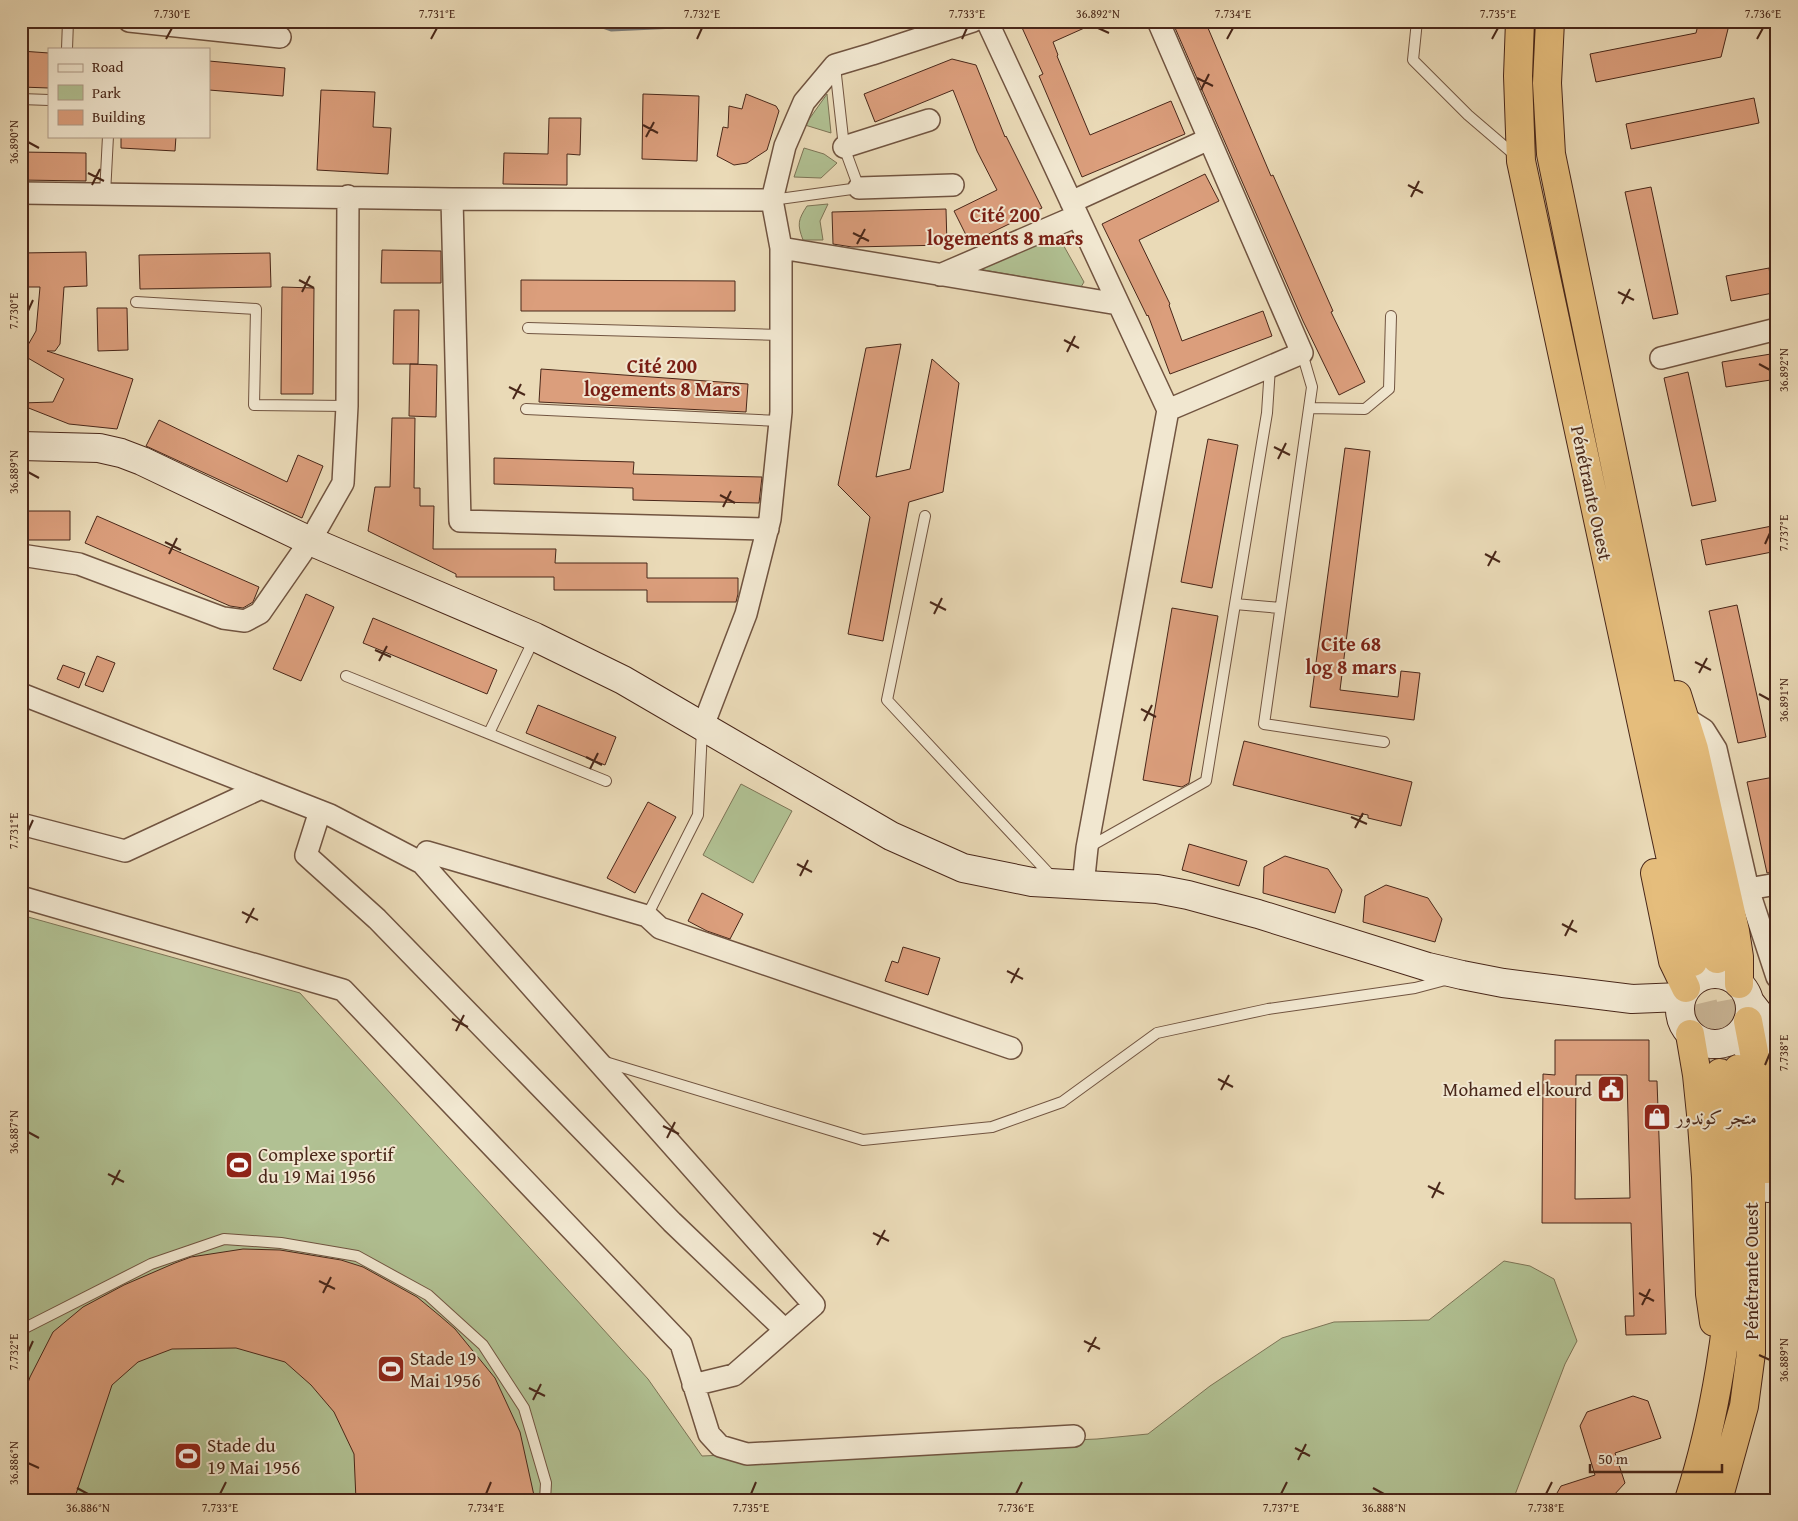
<svg xmlns="http://www.w3.org/2000/svg" width="1798" height="1521" viewBox="0 0 1798 1521" font-family="'Gentium Book Plus',Amiri,serif">
<style>
.green{fill:#b1c193;stroke:#7d7456}
.lines{fill:none;stroke-linecap:round;stroke-linejoin:round}
.stream{stroke:#7c7d7a;stroke-width:5}
.building{fill:#db9e7c;stroke:#492719;fill-rule:evenodd}
.highway-tunnel{stroke:#cab697;stroke-width:28;stroke-dasharray:28 14;stroke-linecap:butt}
.lane-casing{stroke:#715440;stroke-width:12}
.street-casing{stroke:#715440;stroke-width:24}
.secondary-casing{stroke:#492719;stroke-width:30}
.highway-casing{stroke:#492719;stroke-width:30}
.lane{stroke:#f1e7d0;stroke-width:10}
.street{stroke:#f1e7d0;stroke-width:21}
.secondary{stroke:#f1e7d0;stroke-width:28}
.highway{stroke:#e5bd7c;stroke-width:28}
.ticks{fill:none;stroke:#492719;stroke-width:2}
.labels{text-anchor:middle;stroke-width:4;stroke-linejoin:round;paint-order:stroke}
.street-label{font-size:19px;fill:#492719;stroke:#f1e7d0}
.poi-label{font-size:19px;fill:#492719;stroke:#f1e7d0;text-anchor:start}
.neighbourhood-label{font-size:20px;font-weight:bold;fill:#7a1f14;stroke:#f1e7d0}
.neatline{fill:none;stroke:#492719;stroke-width:2}
.ticks-label{font-size:12px;text-anchor:middle;fill:#492719}
</style>
<rect width="100%" height="100%" fill="#eadab7"/>
<filter id="stains"><feTurbulence type="fractalNoise" baseFrequency=".004" numOctaves="4"/><feColorMatrix values="0 0 0 0 .2 0 0 0 0 .09 0 0 0 0 .02 0 0 0 .5 -.17"/></filter>
<radialGradient id="worn" r=".72"><stop offset=".6" stop-color="#630" stop-opacity="0"/><stop offset="1" stop-color="#630" stop-opacity=".3"/></radialGradient>
<path class="green" d="M827 94 831 133 805 125Z
M804 148 824 154 837 163 821 178 794 177Z
M828 204 820 221 823 240H803C797 224 798 220 807 206Z
M1056 232 1084 282 1081 287 978 269Z
M741 784 792 811 753 883 703 855Z
M21 915 300 993 648 1379 702 1456 1097 1439 1148 1434 1210 1386 1282 1338 1334 1322 1429 1320 1504 1261 1530 1266 1554 1279 1577 1341 1565 1364 1513 1500H21Z"/>
<g class="lines">
<path class="stream" d="M588 21 611 29 787 21"/>
</g>
<path class="building" d="M1019 21H1100L1053 42 1058 55 1057 56 1090 135 1171 101 1185 134 1082 177 1039 76 1043 74Z
M1172 21H1205L1271 176 1273 175 1333 311 1331 312 1365 382 1339 395 1303 321Z
M1699 21H1730L1721 57 1596 82 1590 54 1696 33Z
M21 51 49 53V88L21 87Z
M952 59 976 65 1005 137 1006 136 1042 208 970 243 954 211 997 190 977 151 953 90 875 122 864 94Z
M209 61 285 68 283 96 209 90Z
M321 90 375 92 373 127 391 128 388 174 317 170Z
M643 94 699 96 697 161 642 159Z
M746 94 776 106 779 111 767 150 747 163 734 165 717 156 723 127 728 128 729 106 742 109Z
M1754 98 1759 123 1631 149 1626 124Z
M549 118H581L580 155 567 154V185L503 184 504 153 548 154Z
M121 136H176L175 151 121 148Z
M21 152 86 153V181L21 180Z
M1205 174 1219 201 1139 240 1170 304 1169 305 1182 341 1263 311 1272 336 1170 374 1148 315 1147 316 1102 224Z
M1651 187 1678 314 1653 319 1625 192Z
M946 209 947 245 852 247 833 244 832 212Z
M382 250 441 251V283H381Z
M86 252 87 286 64 287 60 344 55 351H47L133 379 117 429 69 424 21 405V403L53 402 64 379 21 354V342L28 345 36 331 40 287H21V253Z
M270 253 271 287 140 289 139 255Z
M1769 268 1773 293 1731 301 1726 276Z
M521 280 735 281V311H521Z
M282 287 314 288 313 394H281Z
M97 308H127L128 350 98 351Z
M394 310H419L418 364H393Z
M901 344 876 477 910 469 932 359 959 383 943 492 909 502 883 641 848 634 870 517 838 485 866 348Z
M1777 353V379L1726 387 1722 362Z
M410 364 437 365 436 417 409 416Z
M541 369 748 384 746 412 539 402Z
M1688 372 1716 501 1692 506 1664 378Z
M392 418H415L414 488H420V506H434L433 549H556L555 563H647V578H738V594L736 602H647V590H554V577H456V574L368 531 375 487H390Z
M159 420 287 482 298 455 323 466 302 518 146 446Z
M1208 439 1238 445 1212 588 1181 582Z
M1345 448 1370 451 1340 690 1398 697 1401 671 1420 673 1414 720 1310 707Z
M494 458 634 462 633 474 762 477 759 503 633 500V488L494 484Z
M21 511H70V540H21Z
M97 516 259 587 253 602 243 608 230 606 85 543Z
M1777 525V551L1706 565 1701 540Z
M306 594 334 607 301 681 273 669Z
M1737 605 1766 737 1738 743 1709 611Z
M1172 608 1218 616 1189 783 1182 787 1143 780Z
M373 618 497 670 487 694 363 643Z
M97 656 115 663 103 692 85 685Z
M63 665 85 673 79 688 57 679Z
M538 705 616 737 605 765 526 733Z
M1244 741 1412 782 1401 826 1368 818V815L1363 814 1362 817 1233 785Z
M1774 777 1777 791V872L1767 873 1747 782Z
M648 802 676 817 635 893 607 878Z
M1189 844 1247 861 1239 886 1182 870Z
M1285 856 1328 869 1342 890 1335 913 1263 893 1264 867Z
M1386 885 1428 898 1442 919 1435 942 1363 922 1365 896Z
M702 893 743 914 730 939 707 931 688 921Z
M903 947 940 958 928 995 885 981 892 961 898 963Z
M1555 1040H1649V1081H1657L1666 1334 1626 1335 1625 1316H1634L1631 1223H1542L1543 1074 1555 1075ZM1576 1075H1627L1630 1198 1575 1199Z
M243 1249 280 1250 341 1260 363 1267 417 1297 440 1316 455 1329 495 1378 520 1432 535 1500H356L354 1454 334 1412 311 1385 285 1362 236 1348 172 1349 138 1362 112 1385 74 1500H21V1403L30 1377 53 1332 83 1307 124 1285 175 1263 191 1257Z
M1633 1396 1648 1401 1661 1438 1615 1453 1625 1483 1613 1496 1601 1500H1553L1561 1486 1595 1475 1580 1426 1587 1412Z"/>
<g class="lines">
<path class="highway-tunnel" d="M1717 959 1738 1069
M1693 962 1720 1073"/>
<g class="lane-casing">
<path id="lane" d="M1417 21 1413 60 1468 115 1517 157
M67 49 68 21
M21 99 49 100
M105 194 108 136
M772 200 859 188 844 147 835 66
M136 302 256 309 254 405 347 406
M528 328 781 335
M1302 353 1312 387 1264 724 1384 742
M1270 367 1267 413 1235 604 1280 608
M1309 408 1365 409 1389 389 1391 316
M526 409 780 421
M925 516 887 700 1053 878
M346 676 606 781
M489 733 535 637
M1089 847 1206 781 1235 604
M647 916 698 815 702 729
M602 1061 863 1140 992 1127 1062 1102 1157 1033 1268 1009 1415 988 1449 979
M21 1330 151 1264 224 1239 281 1243 357 1256 428 1295 483 1345 524 1408 546 1483 545 1500"/>
</g>
<g class="street-casing">
<path id="street" d="M129 21 280 37
M987 21 1168 410 1087 848 1083 886
M1158 21 1302 353 1168 410
M844 147 929 120
M859 188 953 185
M21 193 452 199 772 200 781 248V412L770 519 746 614 703 726
M452 199 460 521 768 529
M772 200 785 146 804 102 835 65 872 54 973 21
M1071 202 1209 139
M781 248 1118 304
M940 275 1077 216
M1661 358 1777 329
M21 555 79 564 223 618 245 621 260 613 310 541 343 483 347 406 348 196
M21 694 330 815 422 863 427 852 647 916 660 928 1011 1048
M1685 718 1704 730 1716 749 1748 889 1777 977
M320 811 306 855 377 919 672 1222 785 1330
M21 824 125 851 261 788
M422 863 814 1305 734 1375 693 1385
M1748 889 1777 884
M21 897 343 990 681 1344 709 1434 720 1446 747 1454 1074 1436"/>
</g>
<g class="secondary-casing">
<path id="secondary" d="M21 446 99 448 121 453 142 461 310 541 535 637 623 680 891 836 963 868 1032 882 1157 889 1188 895 1258 914 1428 967 1462 975 1503 983 1632 999 1681 997
M1680 1009a35 35 0 1 1 70 0a35 35 0 1 1-70 0Z
M1749 1001 1777 1037
M1743 1043 1777 1072
M1768 1188 1777 1173"/>
</g>
<g class="highway-casing">
<path id="highway" d="M1520 21 1518 76 1521 161 1693 962
M1550 21 1547 83 1551 154 1717 959
M1677 695 1694 749 1735 931 1739 957V984
M1655 873 1673 961 1686 988
M1748 1021 1763 1099 1767 1169
M1690 1034 1697 1075 1702 1124 1706 1177 1710 1294 1714 1322
M1689 1500C1715 1420 1731 1319 1733 1235 1735 1181 1725 1126 1720 1073
M1718 1500 1744 1406 1751 1353V1181L1738 1069"/>
</g>
<use href="#lane" class="lane"/>
<use href="#street" class="street"/>
<use href="#secondary" class="secondary"/>
<use href="#highway" class="highway"/>
</g>
<path class="ticks" d="M1098 28 1109 33M166 39 172 28M431 39 437 28M697 39 702 28M962 39 967 28M1227 39 1233 28M1492 39 1498 28M1757 39 1763 28M1197 78 1213 86M1201 90 1209 74M643 125 658 133M646 137 654 122M28 142 39 148M88 173 104 181M92 185 100 169M1408 185 1423 193M1411 197 1419 181M853 233 869 241M857 244 865 229M299 280 314 288M302 292 310 276M1618 292 1634 300M1622 304 1630 289M28 311 33 300M1064 340 1079 348M1067 352 1075 336M1759 364 1770 370M509 387 525 395M513 399 521 384M1274 447 1290 455M1278 459 1286 443M28 472 39 478M720 495 735 503M723 507 731 491M165 542 181 550M1765 544 1770 533M169 554 177 538M1485 554 1500 562M1488 566 1496 551M930 602 946 610M934 614 942 598M375 650 391 657M379 661 387 646M1695 662 1711 670M1699 673 1707 658M1759 694 1770 700M1141 709 1156 717M1144 721 1152 705M586 757 602 765M590 769 598 753M1351 817 1367 824M1355 828 1363 813M28 831 33 820M797 864 812 872M800 876 808 860M242 912 258 920M246 923 254 908M1562 924 1577 932M1565 936 1573 920M1007 971 1023 979M1011 983 1019 968M452 1019 468 1027M456 1031 464 1015M1765 1065 1770 1053M1218 1079 1233 1087M1221 1090 1229 1075M663 1126 679 1134M28 1132 39 1138M667 1138 675 1122M108 1174 124 1182M112 1185 120 1170M1428 1186 1444 1194M1432 1198 1440 1182M873 1233 889 1241M877 1245 885 1230M319 1281 335 1289M323 1293 331 1277M1639 1293 1654 1301M1642 1305 1650 1289M1084 1341 1100 1349M28 1352 33 1341M1088 1352 1096 1337M1759 1355 1770 1360M529 1388 545 1396M533 1400 541 1384M1295 1448 1310 1456M1298 1460 1306 1444M28 1463 39 1468M77 1488 88 1494M1373 1488 1384 1494M220 1494 226 1482M486 1494 491 1482M751 1494 756 1482M1016 1494 1022 1482M1281 1494 1287 1482M1546 1494 1552 1482"/>
<defs>
<g id="civic-square" transform="scale(1.4375)"><rect x="-9" y="-9" width="18" height="18" rx="4" fill="#8f2418" stroke="#f1e7d0"/><path d="M-.6-6.5H3V-4.5H.6V-3L4-1V1h2V6H-6V1h2V-1L-.6-3ZM-1.2 2.5V6h2.4V2.5Z" fill="#fff"/></g>
<g id="shop-square" transform="scale(1.4375)"><rect x="-9" y="-9" width="18" height="18" rx="4" fill="#8f2418" stroke="#f1e7d0"/><path d="M-5-2.5h2.3a2.7 3.5 0 0 1 5.4 0H5L5.5 6h-11ZM-1.5-2.5h3a1.5 2.3 0 0 0-3 0Z" fill="#fff"/></g>
<g id="stadium-square" transform="scale(1.4375)"><rect x="-9" y="-9" width="18" height="18" rx="4" fill="#8f2418" stroke="#f1e7d0"/><path d="M0-5a6.5 5 0 1 0 0 10a6.5 5 0 1 0 0-10ZM-3.5-1.8h7v3.6h-7Z" fill="#fff"/></g>
</defs>
<g fill-rule="evenodd">
<use href="#civic-square" x="1611" y="1089"/>
<use href="#shop-square" x="1657" y="1117"/>
<use href="#stadium-square" x="239" y="1165"/>
<use href="#stadium-square" x="391" y="1369"/>
<use href="#stadium-square" x="188" y="1456"/>
</g>
<g class="labels">
<g class="street-label">
<text transform="translate(1592 493) rotate(78)" y="7">Pénétrante Ouest</text>
<text transform="translate(1751 1271) rotate(-90)" y="7">Pénétrante Ouest</text>
</g>
<g class="poi-label">
<text x="1592" y="1096" text-anchor="end">Mohamed el kourd</text>
<text x="1676" y="1124">متجر كوندور</text>
<text x="258" y="1161">Complexe sportif<tspan x="258" dy="22">du 19 Mai 1956</tspan></text>
<text x="410" y="1365">Stade 19<tspan x="410" dy="22">Mai 1956</tspan></text>
<text x="207" y="1452">Stade du<tspan x="207" dy="22">19 Mai 1956</tspan></text>
</g>
<g class="neighbourhood-label">
<text x="1005" y="222">Cité 200<tspan x="1005" dy="23">logements 8 mars</tspan></text>
<text x="662" y="373">Cité 200<tspan x="662" dy="23">logements 8 Mars</tspan></text>
<text x="1351" y="651">Cite 68<tspan x="1351" dy="23">log 8 mars</tspan></text>
</g>
</g>
<rect width="1798" height="1521" fill="none" stroke="#eadab7" stroke-width="55"/>
<rect x="48" y="48" width="162" height="90" fill="#f1e7d0" stroke="#ae9a87"/>
<rect x="58" y="64" width="25" height="8" fill="#f1e7d0" stroke="#ae9a87"/>
<text x="92" y="72" font-size="15" fill="#492719">Road</text>
<rect x="58" y="85" width="25" height="15" fill="#b1c193" stroke="#ae9a87"/>
<text x="92" y="98" font-size="15" fill="#492719">Park</text>
<rect x="58" y="110" width="25" height="15" fill="#db9e7c" stroke="#ae9a87"/>
<text x="92" y="122" font-size="15" fill="#492719">Building</text>
<path d="M1590 1464v8h132v-8" fill="none" stroke="#492719" stroke-width="2.5"/>
<text x="1598" y="1464" font-size="15" fill="#492719" stroke="#f1e7d0" stroke-width="4" paint-order="stroke">50 m</text>
<rect x="28" y="28" width="1742" height="1466" class="neatline"/>
<g class="ticks-label">
<text x="172" y="18">7.730°E</text>
<text x="437" y="18">7.731°E</text>
<text x="702" y="18">7.732°E</text>
<text x="967" y="18">7.733°E</text>
<text x="1098" y="18">36.892°N</text>
<text x="1233" y="18">7.734°E</text>
<text x="1498" y="18">7.735°E</text>
<text x="1763" y="18">7.736°E</text>
<text transform="translate(14 142) rotate(-90)" y="4">36.890°N</text>
<text transform="translate(14 311) rotate(-90)" y="4">7.730°E</text>
<text transform="translate(1784 370) rotate(-90)" y="4">36.892°N</text>
<text transform="translate(14 472) rotate(-90)" y="4">36.889°N</text>
<text transform="translate(1784 533) rotate(-90)" y="4">7.737°E</text>
<text transform="translate(1784 700) rotate(-90)" y="4">36.891°N</text>
<text transform="translate(14 831) rotate(-90)" y="4">7.731°E</text>
<text transform="translate(1784 1053) rotate(-90)" y="4">7.738°E</text>
<text transform="translate(14 1132) rotate(-90)" y="4">36.887°N</text>
<text transform="translate(14 1352) rotate(-90)" y="4">7.732°E</text>
<text transform="translate(1784 1360) rotate(-90)" y="4">36.889°N</text>
<text transform="translate(14 1463) rotate(-90)" y="4">36.886°N</text>
<text x="88" y="1512">36.886°N</text>
<text x="220" y="1512">7.733°E</text>
<text x="486" y="1512">7.734°E</text>
<text x="751" y="1512">7.735°E</text>
<text x="1016" y="1512">7.736°E</text>
<text x="1281" y="1512">7.737°E</text>
<text x="1384" y="1512">36.888°N</text>
<text x="1546" y="1512">7.738°E</text>
</g>
<rect width="100%" height="100%" filter="url(#stains)"/>
<rect width="100%" height="100%" fill="url(#worn)"/>
</svg>
